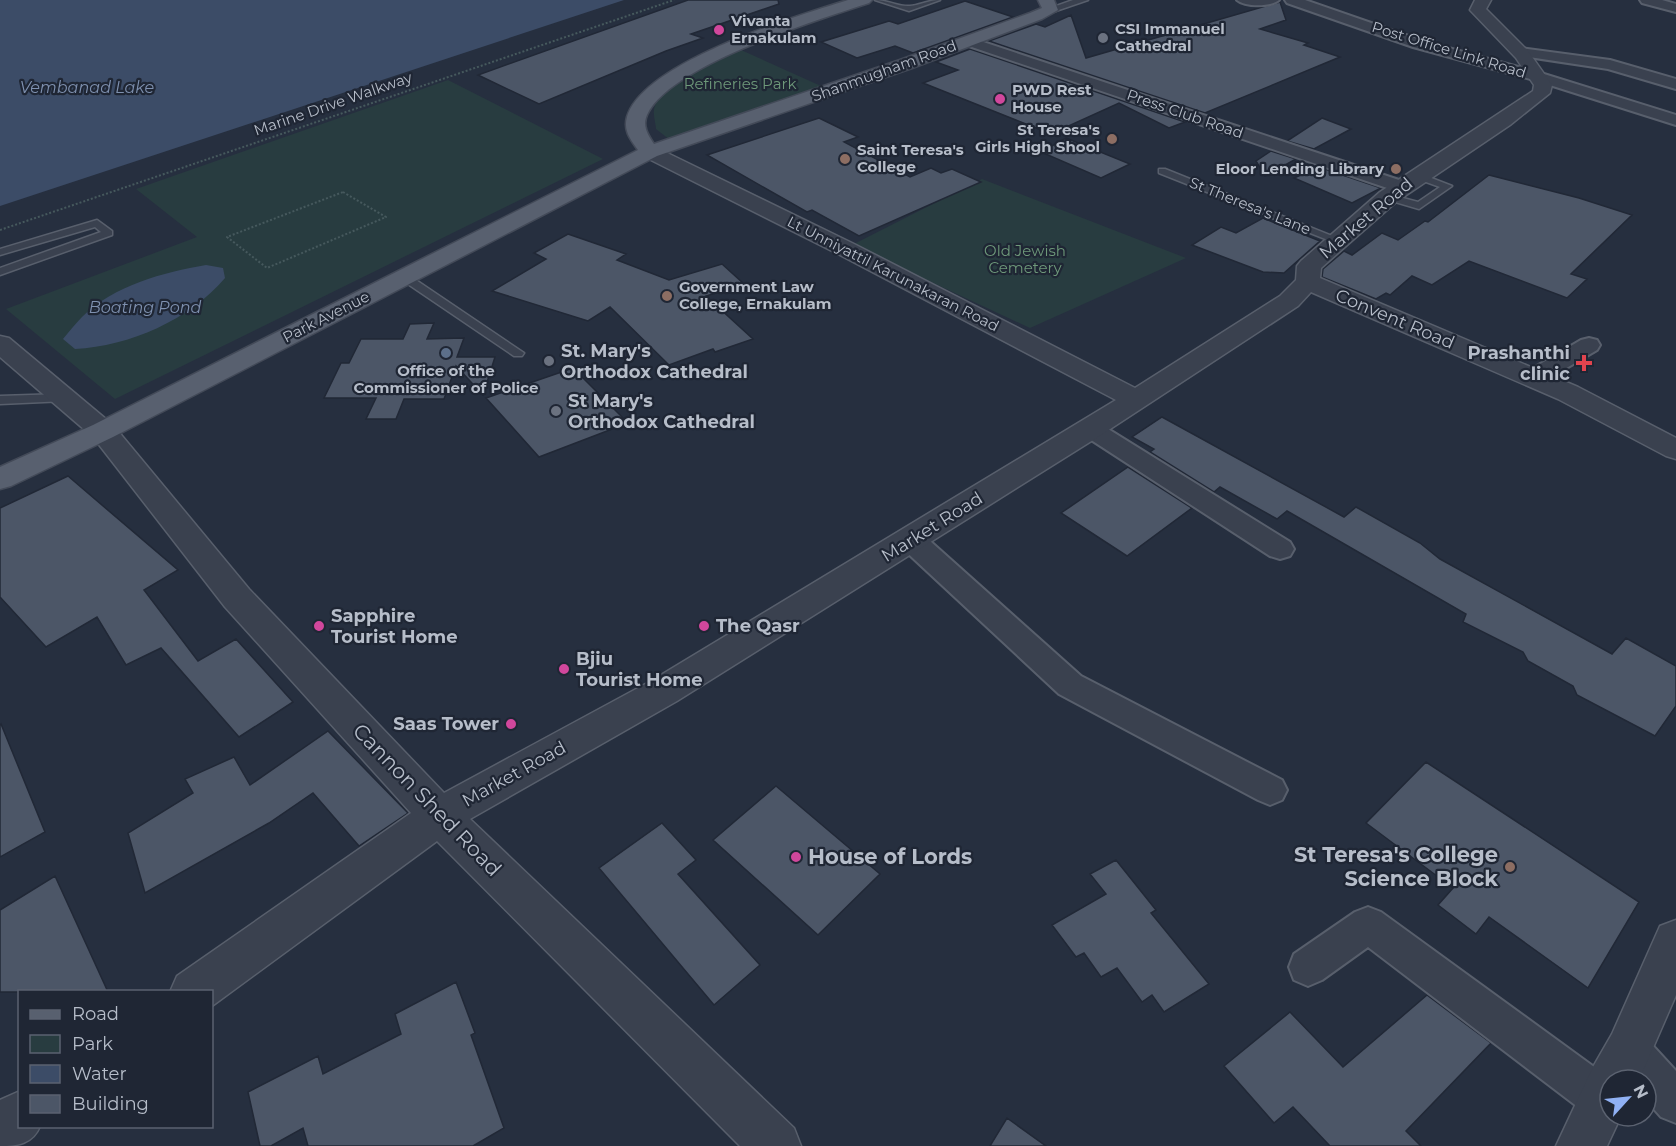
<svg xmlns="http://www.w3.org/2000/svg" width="1676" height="1146" viewBox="0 0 1676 1146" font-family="Montserrat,sans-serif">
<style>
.green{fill:#283c40}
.water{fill:#3c4c67}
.building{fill:#4c5667;stroke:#212836;stroke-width:1.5}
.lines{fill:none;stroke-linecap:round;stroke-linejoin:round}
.service-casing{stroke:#585f6c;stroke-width:3}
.pedestrian-casing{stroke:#585f6c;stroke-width:3}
.minor-casing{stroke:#585f6c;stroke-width:4}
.tertiary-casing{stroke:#585f6c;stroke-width:3}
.primary-casing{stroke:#434a58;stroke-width:3}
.path{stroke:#46595d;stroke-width:2;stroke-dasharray:2 2;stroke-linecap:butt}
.service{fill:#3a414f;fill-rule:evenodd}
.pedestrian{fill:#3a414f;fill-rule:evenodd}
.minor{fill:#3a414f;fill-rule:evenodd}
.tertiary{fill:#3a414f;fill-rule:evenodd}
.primary{fill:#58606f;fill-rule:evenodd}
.hotel-dot{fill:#d1479c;stroke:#1f2634;stroke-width:2}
.worship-dot{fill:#6b7280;stroke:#1f2634;stroke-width:2}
.education-dot{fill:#8d6e63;stroke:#1f2634;stroke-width:2}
.service-dot{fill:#5c6f8a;stroke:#1f2634;stroke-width:2}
.health-dot{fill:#e0444e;stroke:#1f2634;stroke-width:2}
.labels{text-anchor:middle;stroke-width:4.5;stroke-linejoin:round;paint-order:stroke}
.far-poi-label{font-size:15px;font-weight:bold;fill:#b6bdc9;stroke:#1f2634;text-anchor:start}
.far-street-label{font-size:15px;fill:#b6bdc9;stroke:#1f2634}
.far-park-label{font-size:15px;fill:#6e997a;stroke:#1f2634}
.far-water-label{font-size:16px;font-style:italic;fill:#7f91b0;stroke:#1f2634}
.street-label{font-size:18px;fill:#b6bdc9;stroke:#1f2634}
.poi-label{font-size:18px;font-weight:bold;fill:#b6bdc9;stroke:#1f2634;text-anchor:start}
.near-street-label{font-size:21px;fill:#b6bdc9;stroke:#1f2634}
.near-poi-label{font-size:21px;font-weight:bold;fill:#b6bdc9;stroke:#1f2634;text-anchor:end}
</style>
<rect width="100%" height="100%" fill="#262f3f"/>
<path class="green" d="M741 50 821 86 670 140 656 129C656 124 653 116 654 110 658 85 720 60 741 50Z
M448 80 603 159 115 399 6 309 197 237 136 189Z
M982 179 1186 258 1030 328 852 245Z"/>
<path class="water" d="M0 0H624L0 206Z
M206 265 223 268 225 278C189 320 130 346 75 349L63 339C69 332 75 324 82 317 113 286 164 272 206 265Z"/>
<path class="building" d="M688 0H778L779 4 691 34 703 38 666 51 539 104 478 75Z
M965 1 1013 17 913 53 895 46 857 58 821 42 889 21 898 24Z
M1280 2 1286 20 1260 29 1308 43 1304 45 1340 57 1205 113 989 41 1036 24 1045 27 1071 15 1086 58Z
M970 49 1185 122 1169 128 1119 103 1051 134 923 83 958 70 936 62Z
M819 118 858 137 844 142 910 177 931 168 941 173 952 169 981 182 859 236 812 210 807 212 707 155Z
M1322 118 1351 129 1314 149 1287 141Z
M1066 138 1130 164 1101 178 1041 152Z
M1271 151 1296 159 1265 176 1256 161Z
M1319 167 1381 188 1352 203 1294 178Z
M1489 175 1579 198 1632 215 1571 274 1587 279 1567 298 1469 261 1432 285 1412 276 1390 295 1386 293 1376 299 1322 277 1323 269 1344 251 1352 255 1382 233 1398 240 1425 221 1428 222Z
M1263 218 1320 241 1284 273 1263 272 1192 245 1221 227 1236 233Z
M568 234 626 254 617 260 669 280 722 264 744 284 706 296 753 339 715 352 713 349 669 365 610 307 588 321 492 291 546 259 534 253Z
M434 323 427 339 464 338 457 357H495L483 395 456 366 444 399H404L396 419H366L376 398H324L341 363H349L361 339H403L410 324Z
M573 368 628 423 539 457 486 398Z
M1162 417 1344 517 1356 507 1420 543 1440 559 1612 654 1626 638 1676 666V706L1655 736 1577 695 1573 686 1528 661 1523 652 1463 622 1466 614 1287 511 1277 519 1220 487 1214 492 1150 452 1154 449 1132 437Z
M1128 467 1192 508 1127 556 1061 513Z
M68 476 178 570 144 590 198 661 236 639 293 702 239 737 161 648 126 665 97 617 46 647 0 597V508Z
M1 724 45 832 0 857V725Z
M328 731 408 813 359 846 313 793 269 823 145 893 128 833 193 793 185 779 234 757 250 785Z
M1426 762 1639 902 1588 988 1489 917 1476 934 1438 905 1453 888 1366 823Z
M776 786 880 874 818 935 713 840Z
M662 823 696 860 678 874 760 965 714 1005 599 868Z
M1116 860 1156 910 1151 913 1209 984 1164 1012 1152 995 1142 1002 1117 968 1101 977 1084 953 1076 957 1052 925 1106 894 1090 874Z
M55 876 108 992H0V910Z
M456 982 475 1033 471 1035 504 1128 473 1146H308L303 1128 271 1146H260L248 1092 318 1056 323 1074 401 1034 395 1014Z
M1427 995 1491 1043 1406 1131 1421 1146H1330L1293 1107 1274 1123 1224 1066 1290 1012 1343 1067Z
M1007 1118 1046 1146H990Z"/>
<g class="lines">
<g class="service-casing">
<path id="service" d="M875 0C887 0 899 7 910 6 920 5 929 0 940 0L909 11Z
M1159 169H1165L1342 240 1333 242 1159 173Z
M1415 174H1421L1452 186 1419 209 1385 199 1383 197 1388 194 1418 202 1440 187 1415 178Z
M97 220 112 231V235L0 275V268L101 232 95 227 0 255V249Z
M403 273 407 274 524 353 522 356H514L399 278 398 276Z
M62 394 66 395 68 398 66 401 0 404V396Z"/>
</g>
<g class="pedestrian-casing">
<path id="pedestrian" d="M1073 0H1088L1050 13 1045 10Z"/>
</g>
<g class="minor-casing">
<path id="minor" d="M1237 0H1279C1271 7 1245 7 1237 0Z
M1285 0H1305L1423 41 1544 74 1676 115V125L1534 80 1413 47 1287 3Z
M1640 0H1662L1676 4V12L1642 3Z
M968 37 1408 183 1411 187 1408 191H1396L963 44 961 41Z
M1520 48 1610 60 1676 79V89L1608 69 1515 55 1513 52 1515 49Z
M1589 338 1597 340 1600 345 1597 350 1541 383 1533 385 1525 383 1521 378 1525 373 1581 340Z
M1091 421 1100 424 1290 542 1294 549 1290 556 1280 559 1270 556 1082 434 1079 429 1082 424Z
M911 531 921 533 1081 676 1282 780 1287 790 1282 800 1270 805 1258 800 1059 694 901 547 897 540 901 533Z
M1368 907 1381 912 1612 1080 1610 1116H1612L1602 1120 1587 1114 1368 947 1322 980 1308 986 1294 980 1289 967 1294 954 1355 912Z
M1629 1030 1644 1036 1676 1071V1123L1661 1117 1646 1100V1080H1627L1614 1066 1608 1051 1614 1036Z"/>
</g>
<g class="tertiary-casing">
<path id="tertiary" d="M1475 0H1491L1486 9 1528 51 1552 85 1550 93 1510 125 1396 202 1321 268 1320 278 1578 387 1676 438V459L1666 456 1558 399 1311 292 1298 306 1101 435 677 701 470 819 794 1128 801 1146H740L437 841 212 1006V992H170L177 976 411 813 225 607 93 437 0 357V336L9 338 113 425 249 589 444 793 651 681 1116 400 838 254 643 156 640 152 643 148H657L854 244 1135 388 1280 296 1296 280 1297 266 1301 261 1380 192 1533 91 1534 85 1516 58 1470 10Z
M1676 920V995L1639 1080H1610V1116H1621L1607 1146H1556L1593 1067 1612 1034 1660 926Z
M20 1091V1126H40C33 1144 17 1146 0 1146V1100Z"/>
</g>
<g class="primary-casing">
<path id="primary" d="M848 0H872L869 3C818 20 669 65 647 115 642 126 648 135 654 144L900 60 1030 13 1042 8 1038 0H1054L1058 10 1042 19 912 68 657 156 113 437 11 486 0 489V467L93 425 638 150C631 140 623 131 627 117 643 62 797 16 848 0Z"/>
</g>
<path class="path" d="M343 192 386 217 267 268 227 237Z
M0 230 674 0"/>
<use href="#service" class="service"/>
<use href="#pedestrian" class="pedestrian"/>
<use href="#minor" class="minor"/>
<use href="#tertiary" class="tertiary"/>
<use href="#primary" class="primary"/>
</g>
<g class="hotel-dot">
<circle cx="719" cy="30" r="6"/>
<circle cx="1000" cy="99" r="6"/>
<circle cx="319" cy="626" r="6"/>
<circle cx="704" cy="626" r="6"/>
<circle cx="564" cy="669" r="6"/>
<circle cx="511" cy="724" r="6"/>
<circle cx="796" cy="857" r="6"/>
</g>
<g class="worship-dot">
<circle cx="1103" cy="38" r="6"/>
<circle cx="549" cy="361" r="6"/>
<circle cx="556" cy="411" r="6"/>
</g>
<g class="education-dot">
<circle cx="1112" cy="139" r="6"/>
<circle cx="845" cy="159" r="6"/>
<circle cx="1396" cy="169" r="6"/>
<circle cx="667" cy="296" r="6"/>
<circle cx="1510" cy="867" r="6"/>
</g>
<circle class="service-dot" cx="446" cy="353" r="6"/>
<path class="health-dot" d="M1581 354h6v6h6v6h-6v6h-6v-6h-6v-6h6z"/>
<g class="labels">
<g class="far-poi-label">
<text x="731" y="26">Vivanta<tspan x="731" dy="17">Ernakulam</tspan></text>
<text x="1115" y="34">CSI Immanuel<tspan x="1115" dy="17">Cathedral</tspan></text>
<text x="1012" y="95">PWD Rest<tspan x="1012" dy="17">House</tspan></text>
<text x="1100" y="135" text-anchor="end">St Teresa's<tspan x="1100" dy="17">Girls High Shool</tspan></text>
<text x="857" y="155">Saint Teresa's<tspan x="857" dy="17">College</tspan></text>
<text x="1384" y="174" text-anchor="end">Eloor Lending Library</text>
<text x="679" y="292">Government Law<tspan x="679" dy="17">College, Ernakulam</tspan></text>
<text x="446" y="376" text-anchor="middle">Office of the<tspan x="446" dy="17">Commissioner of Police</tspan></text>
</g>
<g class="far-street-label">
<text transform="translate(1449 50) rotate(17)" y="5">Post Office Link Road</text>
<text transform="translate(884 71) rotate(-20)" y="5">Shanmugham Road</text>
<text transform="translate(333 104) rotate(-19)" y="5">Marine Drive Walkway</text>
<text transform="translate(1185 114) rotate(19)" y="5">Press Club Road</text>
<text transform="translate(1250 206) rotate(22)" y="5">St Theresa's Lane</text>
<text transform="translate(893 274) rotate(27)" y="5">Lt Unniyattil Karunakaran Road</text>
<text transform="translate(326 317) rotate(-27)" y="5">Park Avenue</text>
</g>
<g class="far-park-label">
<text x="740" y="89">Refineries Park</text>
<text x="1025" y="256">Old Jewish<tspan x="1025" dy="17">Cemetery</tspan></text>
</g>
<g class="far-water-label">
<text x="87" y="93">Vembanad Lake</text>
<text x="145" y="313">Boating Pond</text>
</g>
<g class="street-label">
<text transform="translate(1366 218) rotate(-40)" y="6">Market Road</text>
<text transform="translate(1395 319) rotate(23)" y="6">Convent Road</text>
<text transform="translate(932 527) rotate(-32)" y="6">Market Road</text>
<text transform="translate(514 774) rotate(-29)" y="6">Market Road</text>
</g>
<g class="poi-label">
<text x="561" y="357">St. Mary's<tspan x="561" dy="21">Orthodox Cathedral</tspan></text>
<text x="1570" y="359" text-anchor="end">Prashanthi<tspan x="1570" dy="21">clinic</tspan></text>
<text x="568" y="407">St Mary's<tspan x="568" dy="21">Orthodox Cathedral</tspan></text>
<text x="331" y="622">Sapphire<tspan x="331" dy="21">Tourist Home</tspan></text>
<text x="716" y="632">The Qasr</text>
<text x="576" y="665">Bjiu<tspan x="576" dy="21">Tourist Home</tspan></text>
<text x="499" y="730" text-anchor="end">Saas Tower</text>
</g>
<g class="near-street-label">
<text transform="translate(427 800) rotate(46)" y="7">Cannon Shed Road</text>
</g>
<g class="near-poi-label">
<text x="1498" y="862">St Teresa's College<tspan x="1498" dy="24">Science Block</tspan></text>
<text x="808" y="864" text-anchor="start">House of Lords</text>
</g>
</g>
<rect x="18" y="990" width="195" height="138" fill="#1f2634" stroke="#5b6270" stroke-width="1.5"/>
<rect x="30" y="1010" width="30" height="9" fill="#58606f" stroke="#5b6270" stroke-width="1.5"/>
<text x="72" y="1020" font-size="18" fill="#b6bdc9">Road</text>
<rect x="30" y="1035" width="30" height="18" fill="#283c40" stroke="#5b6270" stroke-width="1.5"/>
<text x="72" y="1050" font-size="18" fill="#b6bdc9">Park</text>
<rect x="30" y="1065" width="30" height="18" fill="#3c4c67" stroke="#5b6270" stroke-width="1.5"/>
<text x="72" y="1080" font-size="18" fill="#b6bdc9">Water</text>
<rect x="30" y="1095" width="30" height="18" fill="#4c5667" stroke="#5b6270" stroke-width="1.5"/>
<text x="72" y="1110" font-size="18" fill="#b6bdc9">Building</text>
<g transform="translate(1628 1098) rotate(63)"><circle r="28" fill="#1f2634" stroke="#5b6270" stroke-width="1.5"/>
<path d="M0-4.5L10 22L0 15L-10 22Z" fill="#90b1f4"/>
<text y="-9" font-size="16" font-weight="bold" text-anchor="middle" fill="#b6bdc9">N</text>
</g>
</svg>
